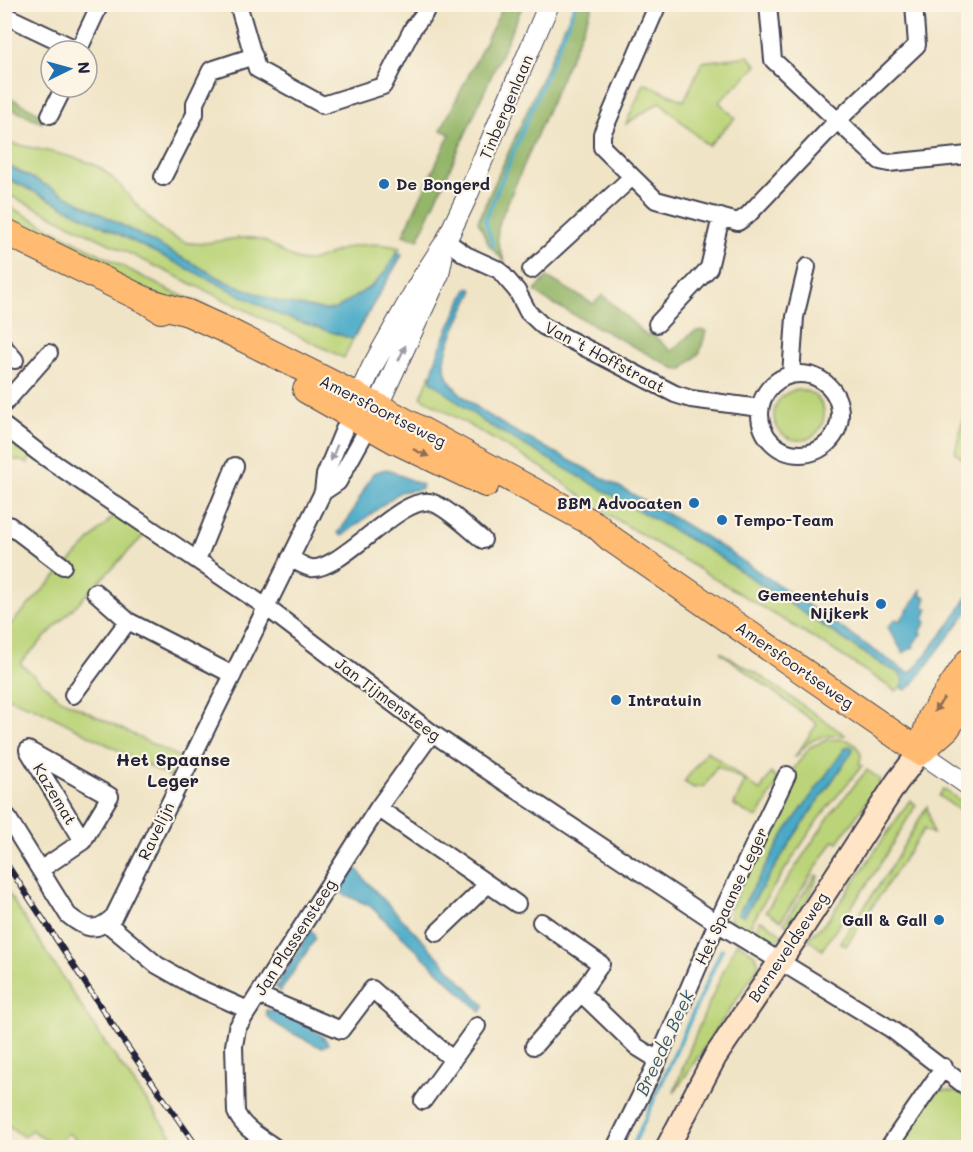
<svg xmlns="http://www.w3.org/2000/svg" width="973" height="1152" viewBox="0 0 973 1152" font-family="Mali,sans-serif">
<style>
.green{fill:#bbd479;stroke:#6e7b5a;stroke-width:1.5;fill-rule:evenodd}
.forest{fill:#94b669;stroke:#5b6c52;stroke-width:1.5}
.water{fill:#49aac8;stroke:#366682;stroke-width:1.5}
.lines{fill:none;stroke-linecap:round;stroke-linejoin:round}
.stream{stroke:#49aac8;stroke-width:4}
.minor-casing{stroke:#413f50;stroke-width:20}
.tertiary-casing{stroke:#413f50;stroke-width:22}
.secondary-casing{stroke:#413f50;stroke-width:26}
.primary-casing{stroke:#413f50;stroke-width:28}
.minor{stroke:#fff;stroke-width:16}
.tertiary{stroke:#fff;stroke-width:20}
.secondary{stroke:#ffe4c6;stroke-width:22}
.primary{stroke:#ffbb71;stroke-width:26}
.rail-casing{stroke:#22223b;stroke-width:6}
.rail{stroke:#fcf5e5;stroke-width:4;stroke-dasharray:11;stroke-linecap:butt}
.oneway{fill:#9c9ca7}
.oneway2{fill:#906e56}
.poi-dot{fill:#1f6fb2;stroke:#fcf5e5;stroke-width:2}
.labels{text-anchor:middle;stroke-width:4.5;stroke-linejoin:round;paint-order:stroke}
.street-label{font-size:16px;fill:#22223b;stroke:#fcf5e5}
.poi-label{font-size:16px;font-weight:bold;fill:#22223b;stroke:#fcf5e5;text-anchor:start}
.neighbourhood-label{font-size:18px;font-weight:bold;fill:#22223b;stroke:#fcf5e5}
.water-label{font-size:18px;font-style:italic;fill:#325873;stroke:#fcf5e5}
</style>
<rect width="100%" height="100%" fill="#fcf5e5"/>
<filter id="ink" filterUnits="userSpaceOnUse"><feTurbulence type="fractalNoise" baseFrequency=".0167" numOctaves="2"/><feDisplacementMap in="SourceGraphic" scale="12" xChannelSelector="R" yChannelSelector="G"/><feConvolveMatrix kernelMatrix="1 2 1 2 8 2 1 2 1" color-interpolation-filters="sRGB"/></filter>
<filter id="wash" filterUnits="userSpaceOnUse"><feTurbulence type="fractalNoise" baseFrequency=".008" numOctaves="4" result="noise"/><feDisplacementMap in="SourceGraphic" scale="24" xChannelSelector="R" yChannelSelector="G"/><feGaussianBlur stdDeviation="1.35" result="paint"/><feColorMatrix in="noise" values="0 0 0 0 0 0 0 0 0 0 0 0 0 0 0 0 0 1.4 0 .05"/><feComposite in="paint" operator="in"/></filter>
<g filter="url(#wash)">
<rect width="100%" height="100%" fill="#f0e4c6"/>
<path class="green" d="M749 56 757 66 719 102 735 118 708 146 660 102 626 124 644 83 684 101 702 62Z
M4 142C27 147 79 156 97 166 129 186 145 227 182 241 202 249 232 235 254 238 273 240 288 262 307 261 318 260 327 255 337 251 358 243 378 242 400 248L386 271 373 285 336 309 325 310 279 302 227 282 79 202 5 164Z
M4 177 282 316 353 339 344 358 5 193Z
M4 204 168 290 238 319 235 325 164 298 5 223Z
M431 373V381L484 422 715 554 881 664 899 673 904 681 901 687 896 691 827 646 604 512 541 467 421 397Z
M774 415a25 25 0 1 1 50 0a25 25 0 1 1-50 0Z
M968 400V463L955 453Z
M4 430 33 452 28 463 5 457Z
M118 511 148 531 20 663 59 698 185 760 176 780 38 709 5 697 4 631Z
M720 652 756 673 845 735C820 736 811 736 796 757H795L817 724Z
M826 740C832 740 841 738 847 740 857 744 865 755 859 764L862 766 819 818 767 897 747 932 732 924 729 912 795 767 810 747ZM852 752 795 835 744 915 738 914 786 831Z
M707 751 760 791 771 773 778 781 758 817H754L734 805 745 781 717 766 705 786 694 788 684 782Z
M867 770 880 779 878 786 838 842 834 840 781 921 766 911 833 811Z
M943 789 968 806V816L939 796Z
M910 800 916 805 878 868 822 950 808 939 827 921Z
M927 806 933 834 924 829 846 946 840 942 888 872Z
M816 875 818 876 810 896 790 927 784 923Z
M5 888 105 1043 180 1147H87L68 1133 57 1147H55L32 1130 24 1137 5 1123Z
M760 921 765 922 783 935C773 945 764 942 752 935Z
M737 942C747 949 758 953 759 966L674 1093C691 1041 714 992 737 942Z
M943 1090 961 1092 968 1099V1147L896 1148 933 1093Z"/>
<path class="forest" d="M504 5H523L418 240 403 235 450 134 441 130Z
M574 5H593L501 218C495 237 497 244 505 262L489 245 478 221Z
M5 95 45 116 42 123 5 106Z
M547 277 593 304 603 295 647 336 651 333 671 351C682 345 692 326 706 331L700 352 682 370 674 368 544 299 535 291Z"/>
<path class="water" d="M4 164 79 202 227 282 279 302 325 310 336 309 373 285 386 271 397 252 402 254V255L353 339 282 316 5 177Z
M469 288 472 289 473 292C463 314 440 350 446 373 452 397 513 431 535 442 598 475 661 508 721 547 784 587 844 631 907 672H911L915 668 952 621 968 596V611L912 685 906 690 901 687 904 681 899 673 881 664 715 554 484 422 431 381C432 359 456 313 466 291Z
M386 469 422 485 421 489 400 492 342 536 338 533 349 518 373 473Z
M921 590V595L926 597 923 607 928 608 924 620 926 622 920 632 922 634 913 644 914 647 903 653 888 627 896 619 900 621Z
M850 746 853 748 852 752 795 835 744 916 738 914 786 831 846 747Z
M355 866 365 880 485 1006 481 1012 370 906 337 891Z
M311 930 314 933 315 939 280 992 276 987Z
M266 1010C281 1011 323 1030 328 1044L323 1047 318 1046C302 1037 278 1029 266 1015Z"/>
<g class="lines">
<path class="stream" d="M493 245 485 220 576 4
M632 1148 722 949"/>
</g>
</g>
<g filter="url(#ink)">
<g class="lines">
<g class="minor-casing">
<path id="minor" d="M238 4 257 69 323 105 383 86 413 28 424 14 429 4
M658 4 602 134V147L656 200 738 222 748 215 837 121 917 45 914 4
M768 4 773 60 880 161 889 163 968 155
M4 15 78 50
M78 51 100 4
M50 115 64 87
M163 177 195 114V103L211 70 254 56
M446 241 466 255 499 270 517 291 528 312 543 326 675 394 691 399 760 408
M531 270 632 177
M657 324 709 268 721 217
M4 347 15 360
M760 414a40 40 0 1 1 80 0a40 40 0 1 1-80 0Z
M791 375 795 317 807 267
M4 404 49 353
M4 426 39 453 266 607 432 733 482 767 717 923 891 1029 968 1088
M323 492 338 482 369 426
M4 530 9 525 63 566
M290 558C296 561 304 567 311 568 340 572 400 496 430 502 446 506 469 529 483 540
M197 560 235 466
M95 592 128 621 233 675
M73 695 128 621
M28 750 110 796 83 841Z
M378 808 517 904
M4 812 68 915C85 929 96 934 114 916L323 492 325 475 350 415
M40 870 83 841
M541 922 601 964 581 993 637 1047 658 1060
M107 923 157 965 194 986 248 1010
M437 933 488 884
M258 995 341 1030 372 989 453 1060
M534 1046 581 993
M423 1101 477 1026
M276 1148C261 1137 243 1129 236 1112L234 1046 237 1028 378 808 432 733
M615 1148 658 1060 717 923 787 775
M888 1148 944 1067"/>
</g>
<g class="tertiary-casing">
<path id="tertiary" d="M352 410 372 367 422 278 446 241 466 199 549 4
M372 418 439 274 442 259
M920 752 968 785"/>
</g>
<g class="secondary-casing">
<path id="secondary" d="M667 1148 715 1057 795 939 897 782 920 752"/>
</g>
<g class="primary-casing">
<path id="primary" d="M4 231 147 301 161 310
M147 301 188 313 232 333 377 406 596 525 610 538 920 752
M306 390 394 440 486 484
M920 752 931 717 968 662
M920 752 947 728 968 697"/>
</g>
<use href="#minor" class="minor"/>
<use href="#tertiary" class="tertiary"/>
<use href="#secondary" class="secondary"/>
<use href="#primary" class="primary"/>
<g class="rail-casing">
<path id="rail" d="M4 860 120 1036 198 1148"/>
</g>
<use href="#rail" class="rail"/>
</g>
<defs><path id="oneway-solid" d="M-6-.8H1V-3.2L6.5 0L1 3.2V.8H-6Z" transform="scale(1.5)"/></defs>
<g class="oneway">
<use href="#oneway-solid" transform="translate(402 353) rotate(-65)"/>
<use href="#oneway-solid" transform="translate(334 453) rotate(112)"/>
</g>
<g class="oneway2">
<use href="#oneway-solid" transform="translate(421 453) rotate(25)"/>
<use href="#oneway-solid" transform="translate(939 705) rotate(125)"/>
</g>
</g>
<g class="poi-dot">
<circle cx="384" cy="184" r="6"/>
<circle cx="694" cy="503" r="6"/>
<circle cx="722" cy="520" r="6"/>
<circle cx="881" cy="604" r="6"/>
<circle cx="616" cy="700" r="6"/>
<circle cx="939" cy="920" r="6"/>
</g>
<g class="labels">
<g class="street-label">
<text transform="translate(506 107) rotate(-67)" y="6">Tinbergenlaan</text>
<text transform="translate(605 357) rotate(28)" y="6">Van 't Hoffstraat</text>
<text transform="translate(383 411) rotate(27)" y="6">Amersfoortseweg</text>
<text transform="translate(795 665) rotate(35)" y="6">Amersfoortseweg</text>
<text transform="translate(388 699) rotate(37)" y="6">Jan Tijmensteeg</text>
<text transform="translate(55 794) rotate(59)" y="6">Kazemat</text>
<text transform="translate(156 831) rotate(-64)" y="6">Ravelijn</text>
<text transform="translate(731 896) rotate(-65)" y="6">Het Spaanse Leger</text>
<text transform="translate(295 937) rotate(-57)" y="6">Jan Plassensteeg</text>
<text transform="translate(788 947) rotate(-56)" y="6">Barneveldseweg</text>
</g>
<g class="poi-label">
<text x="396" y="190">De Bongerd</text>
<text x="682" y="509" text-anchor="end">BBM Advocaten</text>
<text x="734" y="526">Tempo-Team</text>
<text x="869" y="601" text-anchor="end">Gemeentehuis<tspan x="869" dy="18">Nijkerk</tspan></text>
<text x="628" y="706">Intratuin</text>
<text x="927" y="926" text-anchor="end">Gall &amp; Gall</text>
</g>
<g class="neighbourhood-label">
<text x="173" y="766">Het Spaanse<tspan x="173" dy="21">Leger</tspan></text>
</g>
<g class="water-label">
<text transform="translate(665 1043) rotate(-65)" y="6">Breede Beek</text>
</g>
</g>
<rect width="973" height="1152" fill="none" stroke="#fcf5e5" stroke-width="24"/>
<g transform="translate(69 69) rotate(85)"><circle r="28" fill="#fcf5e5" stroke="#a5a1a1" stroke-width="1.5"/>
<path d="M0-4.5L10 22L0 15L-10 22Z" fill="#1f6fb2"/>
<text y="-9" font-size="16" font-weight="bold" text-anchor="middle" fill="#22223b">N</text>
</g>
</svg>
